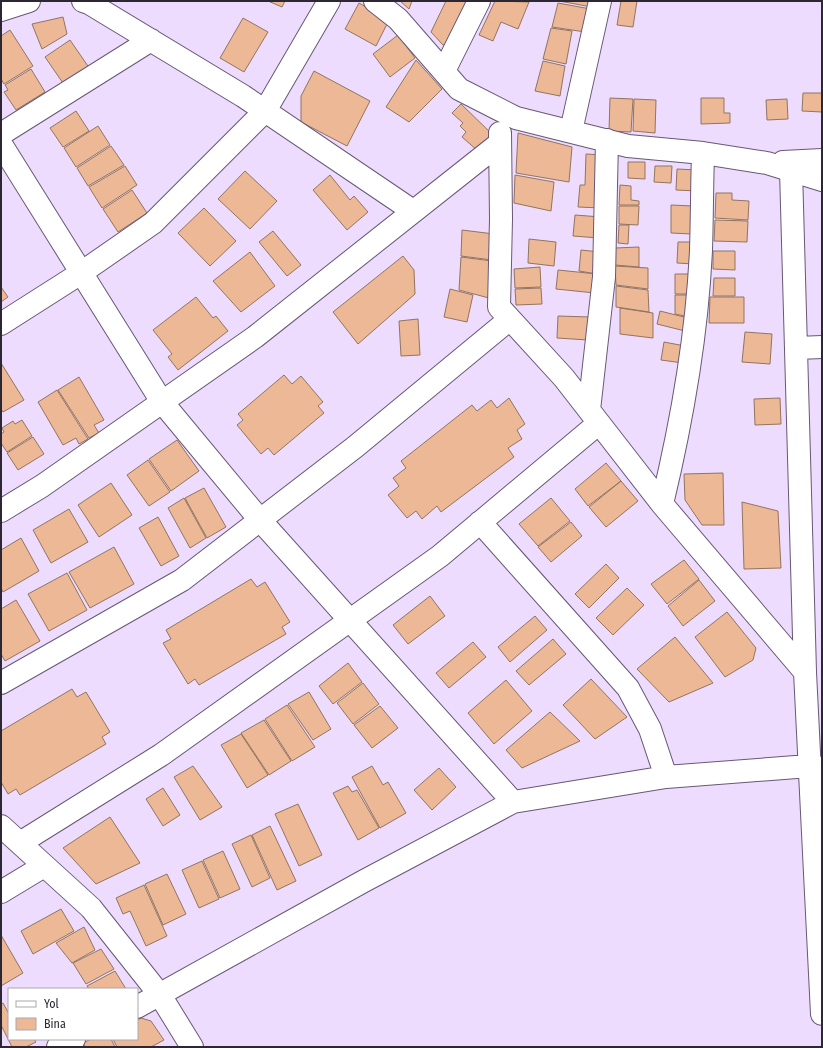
<svg xmlns="http://www.w3.org/2000/svg" width="823" height="1048" viewBox="0 0 823 1048" font-family="'Fira Sans Condensed',sans-serif">
<style>
.building{fill:#ecb895;stroke:#927460}
.lines{fill:none;stroke-linecap:round;stroke-linejoin:round}
.street-casing{stroke:#675875;stroke-width:24}
.street{stroke:#fff;stroke-width:22}
</style>
<rect width="100%" height="100%" fill="#eddcfd"/>
<path class="building" d="M268 1H285L282 7Z
M400 1H412L409 9Z
M446 1H472L453 43 443 45 431 32Z
M495 1 529 2 518 29 501 22 493 41 479 35Z
M559 1H598L597 8Z
M621 1H637L633 27 617 25Z
M359 3 389 20 376 46 345 29Z
M558 3 596 10 592 33 552 27Z
M63 17 67 34 42 49 32 24Z
M243 18 268 32 244 72 220 58Z
M551 28 572 31 566 64 543 59Z
M10 30 33 66 4 84 1 79V36Z
M398 35 415 58 390 77 373 54Z
M70 40 90 69 65 86 45 57Z
M416 60 442 89 409 122 386 107Z
M543 61 565 66 560 96 535 91Z
M31 69 45 92 16 110 4 92 8 90 5 85Z
M314 71 370 101 347 146 301 122V96Z
M803 93H822V112L802 111Z
M610 98 633 99 631 132 609 131Z
M701 98H724V113H730V123L701 124Z
M634 99 656 100 655 133 633 131Z
M787 99 788 119 767 120 766 100Z
M461 104 493 135 478 151 462 137 466 132 460 126 463 123 452 113Z
M76 111 89 131 63 147 50 128Z
M98 126 110 145 76 167 64 148Z
M518 133 572 147 569 182 516 173Z
M111 146 124 165 88 186 77 168Z
M586 154 604 155 601 208 578 207 580 185H585Z
M628 162H645V179L628 178Z
M125 166 137 185 102 208 89 187Z
M655 166H672L671 183 654 182Z
M677 169 698 170V191L676 190Z
M245 171 277 201 250 229 218 199Z
M330 175 350 200 354 196 368 212 347 230 313 190Z
M515 175 554 182 551 211 514 203Z
M620 185 631 186V200L639 201V205H619Z
M132 190 147 213 118 232 103 209Z
M716 193H732V200L749 201 748 220 715 218Z
M671 205 693 206 692 234 671 233Z
M619 206H639L638 225 619 224Z
M204 208 236 241 210 266 178 233Z
M575 215 601 217 599 238 573 236Z
M715 220 748 221 747 242 714 241Z
M619 225H629L628 244 618 243Z
M462 230 494 234 492 260 461 256Z
M273 231 301 265 287 276 259 242Z
M529 239 556 242 554 266 528 263Z
M678 242H694V264L677 263Z
M639 247V267L615 265V248Z
M581 250 600 252 597 274 579 271Z
M713 251H735V270L713 269Z
M250 252 275 286 241 312 213 281Z
M403 256 414 270 415 294 358 344 333 312Z
M461 257 492 261 489 298 459 290Z
M615 266 648 268V289L616 285Z
M540 267 541 287 515 288 514 269Z
M558 270 597 274 595 293 556 289Z
M675 274H694V294H675Z
M714 278H735V296H713Z
M616 286 648 290 649 312 616 307Z
M1 287 8 297 1 302Z
M541 288 542 304 516 305 515 289Z
M450 289 473 295 467 322 444 317Z
M675 295H694L689 317 675 314Z
M196 297 213 318 216 316 228 331 178 370 168 357 172 354 153 330Z
M710 297H744V323H709Z
M620 308 653 313V338L620 334Z
M660 311 688 318 685 331 657 324Z
M558 316 590 317 588 340 557 338Z
M418 319 420 355 401 356 399 321Z
M745 332 772 334 770 364 742 362Z
M664 342 685 346 683 363 661 360Z
M1 363 24 400 3 412 1 409Z
M284 375 292 384 301 376 323 402 318 406 324 413 274 455 268 448 261 454 237 425 243 420 238 414Z
M79 377 104 420 94 425 99 433 89 438 58 390Z
M57 390 88 439 79 444 76 438 63 445 38 402Z
M509 398 525 424 517 430 522 439 508 448 514 457 441 512 437 506 422 519 416 511 407 518 388 495 399 486 393 478 406 468 401 461 472 405 477 411 491 400 497 408Z
M780 398 781 424 755 425 754 399Z
M22 420 32 436 7 452 1 443V434L4 432 2 428 13 421 15 424Z
M33 437 44 454 18 470 7 453Z
M177 440 199 471 171 491 149 459Z
M148 460 170 492 149 506 127 475Z
M606 463 621 481 588 506 575 489Z
M723 473 724 525H702L685 500 684 474Z
M621 481 638 501 606 527 589 507Z
M111 483 132 515 99 537 78 505Z
M204 488 226 527 207 538 185 498Z
M184 498 206 538 190 548 168 508Z
M551 498 570 521 538 546 519 524Z
M742 502 778 511 781 568 744 569Z
M69 509 88 542 51 563 33 530Z
M158 517 179 556 161 566 139 528Z
M571 522 582 536 551 562 538 547Z
M21 538 39 571 3 592 1 588V550Z
M114 547 134 584 90 608 69 572Z
M684 560 699 579 667 604 651 584Z
M606 564 619 578 589 608 575 594Z
M67 573 87 610 49 631 28 594Z
M251 579 257 587 265 582 290 622 282 627 286 634 199 685 195 679 188 684 163 643 171 639 166 630Z
M699 580 715 601 683 626 668 606Z
M627 588 644 605 613 635 596 618Z
M430 596 445 616 408 644 393 625Z
M16 600 40 641 5 661 1 654V609Z
M727 612 756 648 753 660 725 677 695 637Z
M535 616 547 630 510 662 498 647Z
M675 637 713 683 669 702 637 669Z
M553 639 566 654 529 685 516 671Z
M473 642 486 657 449 688 436 673Z
M348 663 362 682 333 704 319 686Z
M591 679 627 717 595 739 563 705Z
M506 680 532 711 494 744 468 713Z
M363 683 379 704 353 724 337 703Z
M72 689 77 697 86 692 110 732 102 737 106 744 20 795 16 789 8 794 1 782V731Z
M309 692 331 729 313 740 288 704Z
M287 705 315 747 292 761 265 719Z
M380 706 398 728 372 748 354 725Z
M550 712 580 741 522 768 506 750Z
M264 720 291 761 269 775 241 733Z
M241 734 268 775 247 788 221 745Z
M193 766 222 807 200 820 174 777Z
M372 766 383 785 388 782 406 813 380 828 352 777Z
M439 768 456 787 432 810 414 790Z
M348 786 352 792 357 790 379 828 358 840 333 793Z
M163 788 180 815 163 826 146 799Z
M298 804 322 855 299 866 275 814Z
M110 817 140 863 96 884 63 848Z
M270 826 296 881 277 890 252 835Z
M251 835 270 878 252 887 232 844Z
M223 851 240 889 220 898 203 860Z
M202 861 219 899 199 908 182 870Z
M167 874 186 914 163 925 145 884Z
M144 885 167 936 146 946 130 911 123 914 116 898Z
M61 909 74 931 33 954 21 931Z
M84 927 95 950 72 963 56 943Z
M1 935 23 973 1 986Z
M101 949 114 969 86 984 73 963Z
M115 971 126 989H89L87 986Z
M3 1003 9 1014V1039H34L36 1042 26 1047H12L1 1025V1004Z
M141 1018 151 1021 164 1040 151 1047H117L113 1039H137V1020Z
M91 1039H111L115 1047H85L83 1043Z"/>
<g class="lines">
<g class="street-casing">
<path id="street" d="M83 1 89 3 243 96 413 211
M375 1 398 19 459 89 516 118 628 146 703 153 767 163 822 180
M1 10 29 1
M444 71 479 1
M571 131 600 1
M500 133 501 219 499 307 564 378 662 504
M1 134 151 40
M1 144 162 402 260 520 513 802
M703 153C702 185 702 218 701 250 697 336 682 421 662 504L805 672
M783 162 822 160
M791 170 805 672 822 1014
M1 324 81 273 153 223 265 111 329 1
M797 348 822 347
M589 410 604 277 607 140
M1 511 42 486 255 337 500 143
M480 522 628 688 650 729 666 777
M1 683 182 580 355 447 510 319
M1 826 91 908 160 995 192 1047
M20 843 161 755 440 556 599 423
M1 892 44 866
M137 1007 364 881 513 802 666 777 809 766 822 768
M58 1047 74 1039"/>
</g>
<use href="#street" class="street"/>
</g>
<rect width="823" height="1048" fill="none" stroke="#2d2633" stroke-width="4"/>
<rect x="8" y="988" width="130" height="52" fill="#ffffff" stroke="#aba8ad"/>
<rect x="16" y="1001" width="20" height="6" fill="#ffffff" stroke="#aba8ad"/>
<text x="44" y="1008" font-size="12" fill="#2d2633">Yol</text>
<rect x="16" y="1018" width="20" height="12" fill="#ecb895" stroke="#aba8ad"/>
<text x="44" y="1028" font-size="12" fill="#2d2633">Bina</text>
</svg>
